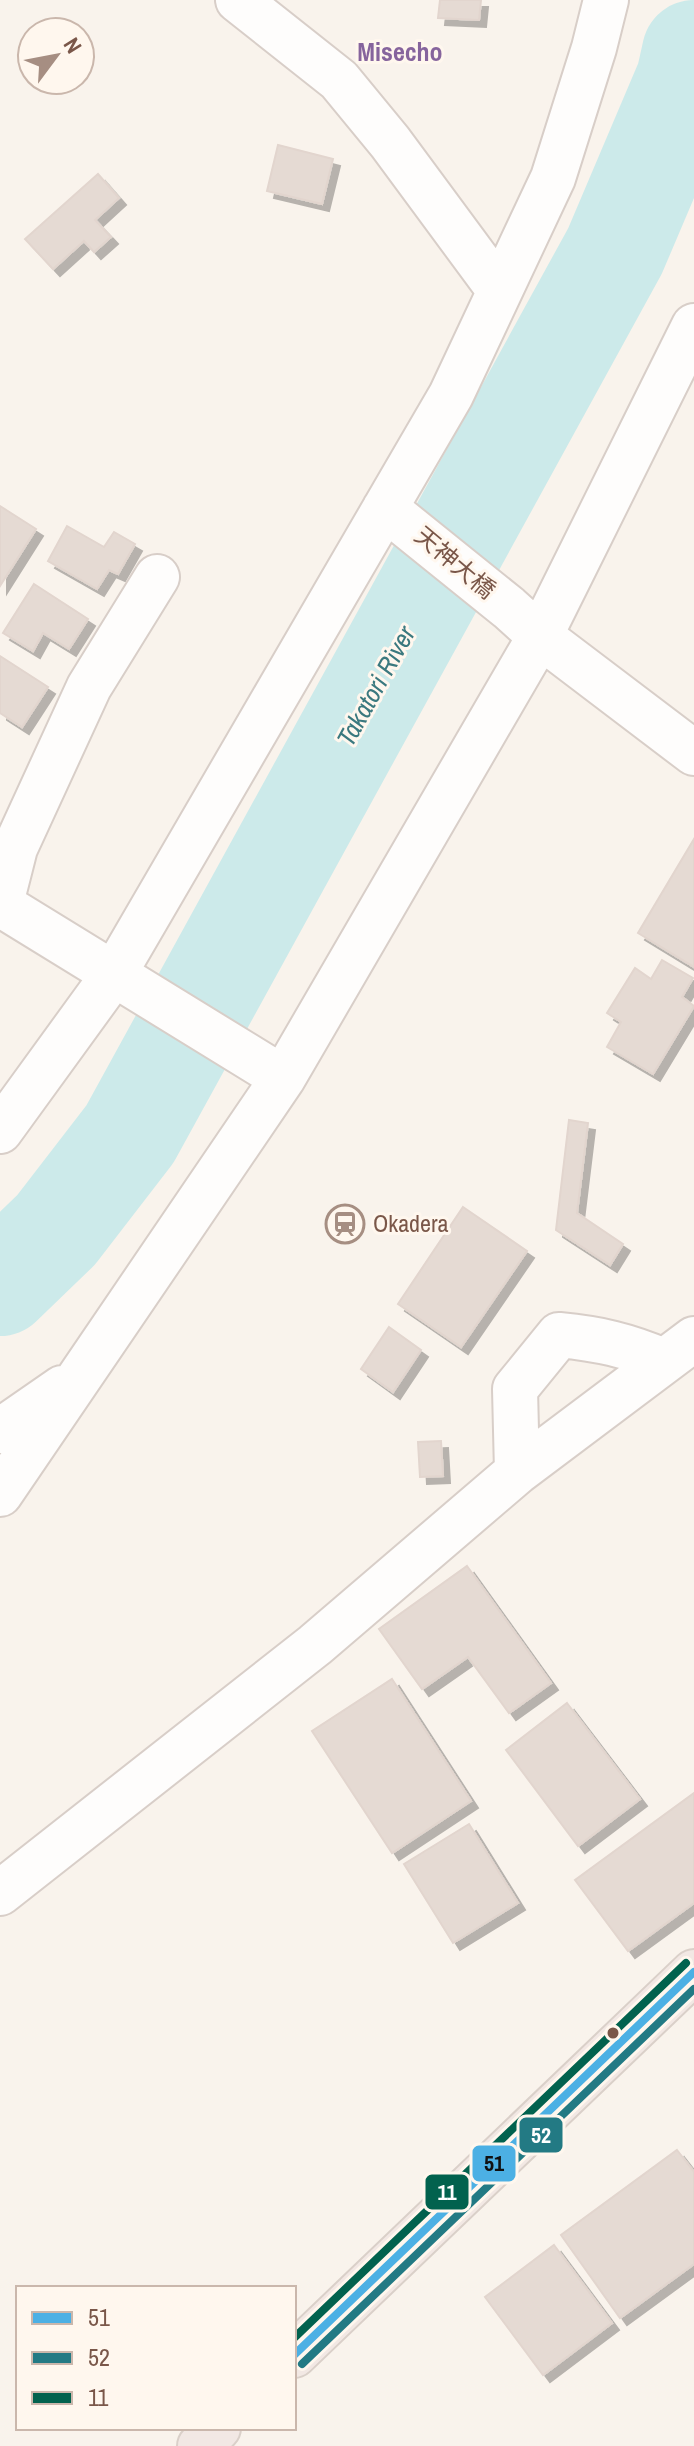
<svg xmlns="http://www.w3.org/2000/svg" width="694" height="2446" viewBox="0 0 694 2446" font-family="'Archivo Narrow','Noto Sans JP',sans-serif">
<style>
.lines{fill:none;stroke-linecap:round;stroke-linejoin:round}
.river{stroke:#cceaea;stroke-width:104}
.building{fill:#e5dad3;stroke:#e2d5ce;stroke-width:2;filter:url(#shadow)}
.minor-casing{stroke:#d8cec8;stroke-width:48}
.highway-casing{stroke:#dad0c9;stroke-width:48}
.minor{stroke:#fefdfc;stroke-width:44}
.highway{stroke:#f2e8e4;stroke-width:44}
.bus-1-casing{stroke:#fff7ee;stroke-width:14}
.bus-2-casing{stroke:#fff7ee;stroke-width:14}
.bus-3-casing{stroke:#fff7ee;stroke-width:14}
.bus-1{stroke:#4cb0e4;stroke-width:8}
.bus-2{stroke:#237a84;stroke-width:8}
.bus-3{stroke:#02624e;stroke-width:8}
.bus-dot{fill:#7a5749;stroke:#fff7ee;stroke-width:3}
.labels{text-anchor:middle;stroke-width:6;stroke-linejoin:round;paint-order:stroke}
.street-label{font-size:24px;fill:#7a5749;stroke:#fff7ee}
.poi-label{font-size:24px;fill:#7a5749;stroke:#fff7ee;text-anchor:start}
.neighbourhood-label{font-size:26px;font-weight:bold;fill:#86649d;stroke:#fff7ee}
.water-label{font-size:26px;font-style:italic;fill:#3b797f;stroke:#fff7ee}
.line-badge{stroke:#fff7ee;stroke-width:3}
.badge-label{font-size:22px;text-anchor:middle;font-weight:bold;fill:#fff}
.pale-badge-label{font-size:22px;text-anchor:middle;font-weight:bold;fill:#111}
</style>
<defs>
<filter id="shadow"><feDropShadow dx="7" dy="7" stdDeviation="0" flood-color="#0004"/></filter>
</defs>
<rect width="100%" height="100%" fill="#f9f3ec"/>
<g class="lines">
<path class="river" d="M0 1284 56 1230 130 1134 615 251 688 79 694 52"/>
</g>
<path class="building" d="M440 0H481L479 20 438 18Z
M278 145 333 159 322 204 267 191Z
M98 174 119 198 95 220 111 237 94 252 84 241 53 269 25 239Z
M0 506 36 529 0 586Z
M67 526 104 547 114 532 135 544 118 574 109 570 97 589 48 561Z
M34 584 88 619 69 649 43 633 33 651 3 633Z
M0 656 48 687 22 727 0 713Z
M694 839V967L638 933Z
M662 960 693 978 682 997 694 1006 653 1074 607 1047 621 1022 607 1013 635 968 651 979Z
M569 1120 588 1123 577 1213 623 1244 610 1265 556 1230Z
M463 1207 527 1251 461 1347 398 1304Z
M389 1327 421 1350 393 1392 361 1369Z
M441 1441 443 1476 420 1477 418 1442Z
M467 1566 551 1683 509 1713 468 1657 422 1689 379 1629Z
M392 1679 471 1801 392 1853 312 1731Z
M567 1703 640 1799 578 1846 506 1750Z
M694 1793V1903L628 1951 575 1880Z
M469 1824 518 1903 453 1943 404 1864Z
M677 2150 694 2172V2264L620 2318 561 2235Z
M554 2245 612 2323 543 2375 485 2297Z"/>
<g class="lines">
<g class="minor-casing">
<path id="minor" d="M238 0 339 80 390 142 500 291
M385 508 509 608 540 636 694 753
M0 904 283 1078
M0 907 15 848 89 687 157 577
M0 1131 114 974 451 395 553 178 594 48 606 0
M0 1431 62 1388
M517 1472 515 1389 559 1335C600 1339 626 1345 664 1361
M0 1494 283 1078 540 636 694 326
M0 1893 315 1645 517 1472 694 1339"/>
</g>
<g class="highway-casing">
<path id="highway" d="M294 2355 694 1972
M200 2446 218 2428"/>
</g>
<use href="#minor" class="minor"/>
<use href="#highway" class="highway"/>
<g class="bus-1-casing">
<path id="bus-1" d="M294 2355 694 1972"/>
</g>
<g class="bus-2-casing">
<path id="bus-2" d="M302 2364 694 1989"/>
</g>
<g class="bus-3-casing">
<path id="bus-3" d="M294 2338 686 1963"/>
</g>
<use href="#bus-1" class="bus-1"/>
<use href="#bus-2" class="bus-2"/>
<use href="#bus-3" class="bus-3"/>
</g>
<defs>
<g id="station-ring" transform="scale(2)"><circle r="9.5" fill="#fff7ee" stroke="#a68e82" stroke-width="1.5"/><path d="M-3-6H3Q5-6 5-4V2Q5 4 3 4L4.5 6H3L1.5 4h-3L-3 6H-4.5L-3 4Q-5 4-5 2V-4Q-5-6-3-6ZM-3.5-4v3h7v-3ZM-3.5 1v1.5H-2V1ZM2 1v1.5H3.5V1Z" fill="#a68e82"/></g>
</defs>
<g fill-rule="evenodd">
<use href="#station-ring" x="345" y="1224"/>
</g>
<circle class="bus-dot" cx="613" cy="2033" r="7"/>
<g class="labels">
<g class="street-label">
<text transform="translate(455 563) rotate(40)" y="8">天神大橋</text>
</g>
<g class="poi-label">
<text x="373" y="1232">Okadera</text>
</g>
<g class="neighbourhood-label">
<text x="400" y="61">Misecho</text>
</g>
<g class="water-label">
<text transform="translate(376 686) rotate(-61)" y="9">Takatori River</text>
</g>
</g>
<g class="line-badge">
<rect x="518" y="2116" width="46" height="38" rx="8" fill="#237a84"/>
<rect x="471" y="2144" width="46" height="39" rx="8" fill="#4cb0e4"/>
<rect x="424" y="2173" width="46" height="38" rx="8" fill="#02624e"/>
</g>
<g class="badge-label">
<text x="541" y="2143">52</text>
<text x="447" y="2200">11</text>
</g>
<g class="pale-badge-label">
<text x="494" y="2171">51</text>
</g>
<rect x="16" y="2286" width="280" height="144" fill="#fff7ee" stroke="#cab7ac" stroke-width="2"/>
<rect x="32" y="2312" width="40" height="12" fill="#4cb0e4" stroke="#cab7ac" stroke-width="2"/>
<text x="88" y="2326" font-size="24" fill="#7a5749">51</text>
<rect x="32" y="2352" width="40" height="12" fill="#237a84" stroke="#cab7ac" stroke-width="2"/>
<text x="88" y="2366" font-size="24" fill="#7a5749">52</text>
<rect x="32" y="2392" width="40" height="12" fill="#02624e" stroke="#cab7ac" stroke-width="2"/>
<text x="88" y="2406" font-size="24" fill="#7a5749">11</text>
<g transform="translate(56 56) rotate(58)"><circle r="38" fill="#fff7ee" stroke="#cab7ac" stroke-width="2"/>
<path d="M0-6L14 30L0 20L-14 30Z" fill="#a68e82"/>
<text y="-12" font-size="22" font-weight="bold" text-anchor="middle" fill="#7a5749">N</text>
</g>
</svg>
